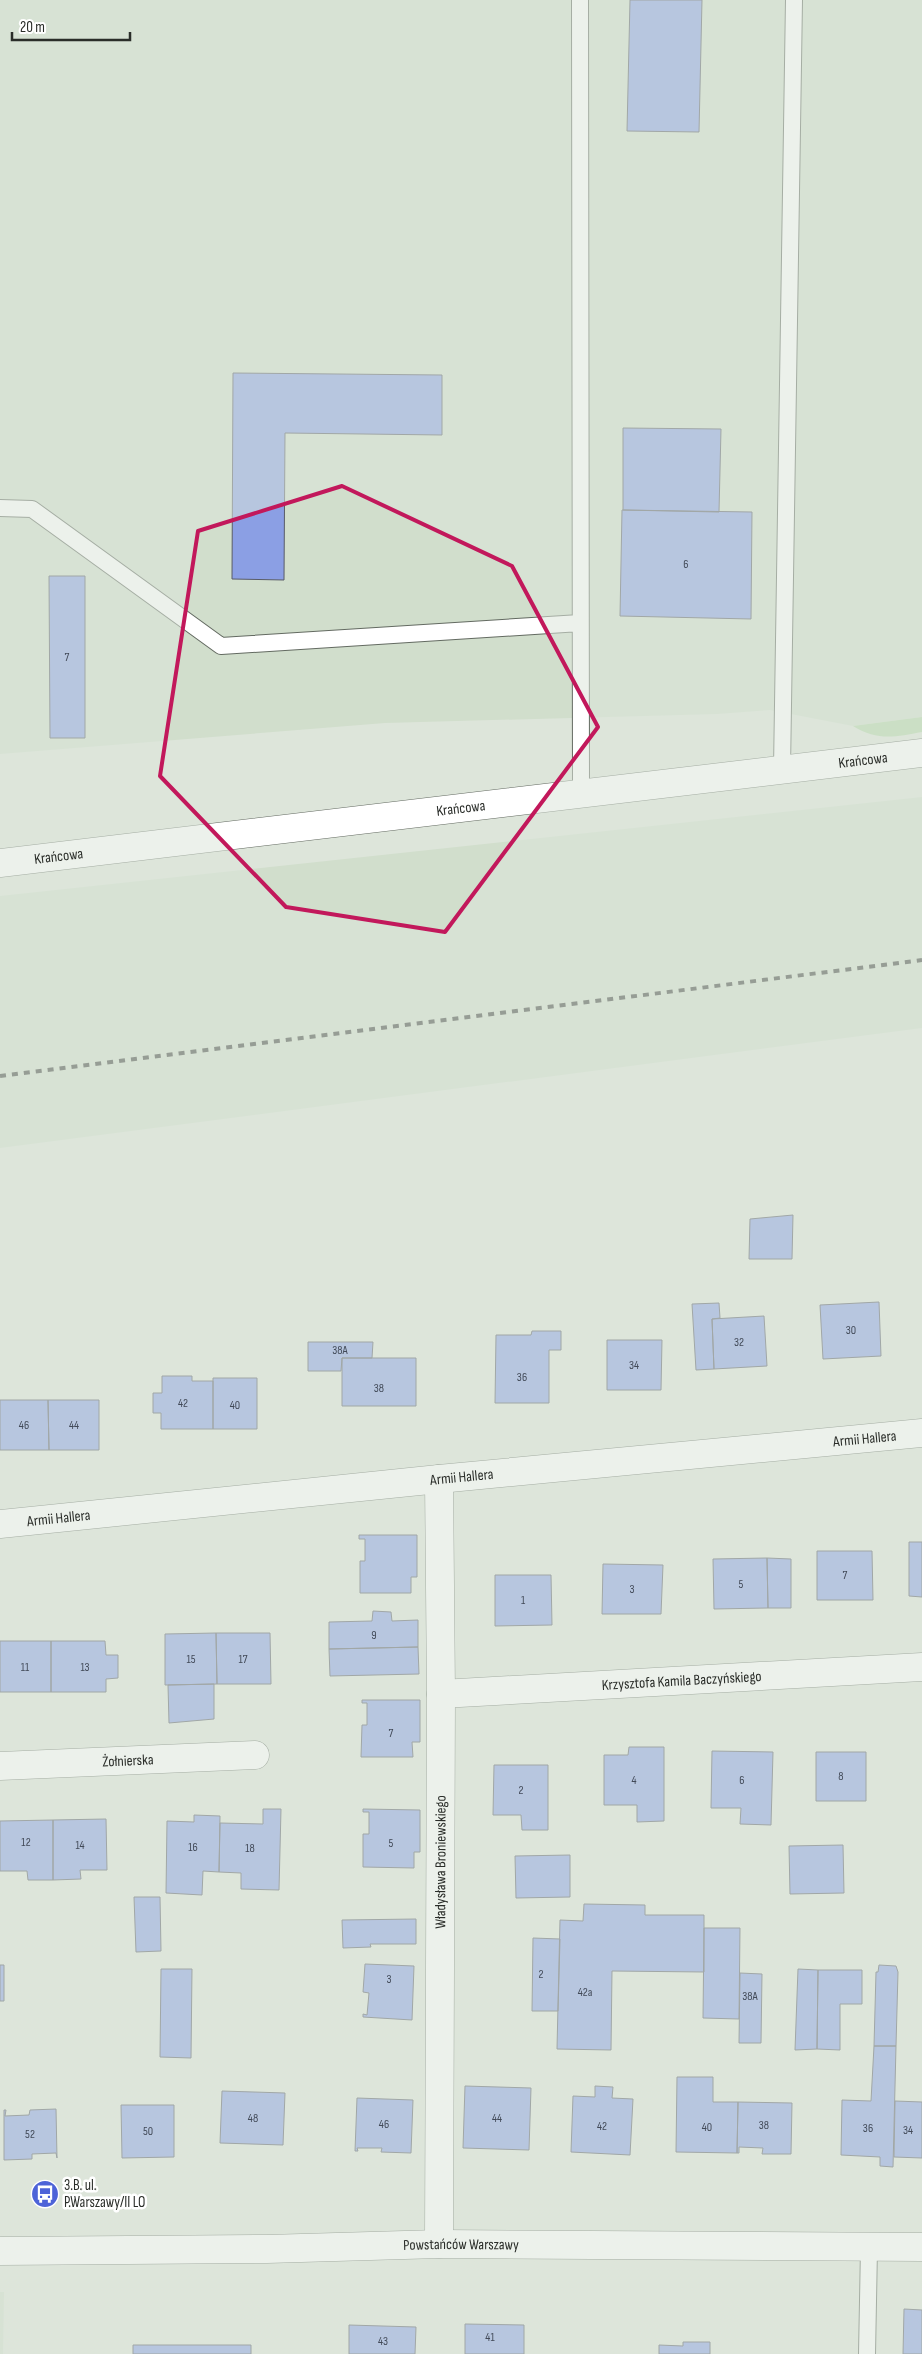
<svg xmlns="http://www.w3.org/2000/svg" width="922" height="2354" viewBox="0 0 922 2354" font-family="'Sofia Sans Condensed',sans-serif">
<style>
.built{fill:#d1decc}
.green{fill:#b6d8aa}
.building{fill:#8b9fe4;stroke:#595c67}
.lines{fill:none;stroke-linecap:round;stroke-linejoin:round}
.lane-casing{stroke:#636a61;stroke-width:18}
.street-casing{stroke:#636a61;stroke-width:29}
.secondary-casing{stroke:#636a61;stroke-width:29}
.lane{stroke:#fff;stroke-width:16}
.street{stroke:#fff;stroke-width:28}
.secondary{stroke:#fff;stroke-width:28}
.rail{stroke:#424641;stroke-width:4;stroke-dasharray:6 6;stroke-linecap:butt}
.marked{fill:none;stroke:#c2185b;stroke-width:4;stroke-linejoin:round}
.labels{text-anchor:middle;stroke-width:5;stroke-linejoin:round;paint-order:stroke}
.number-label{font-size:12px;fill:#424a58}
.street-label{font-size:15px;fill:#2a2d29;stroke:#fff}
.poi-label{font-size:15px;fill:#2a2d29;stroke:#fff;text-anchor:start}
</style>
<rect width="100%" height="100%" fill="#dde5da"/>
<path class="built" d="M0 0H922V717L853 726 770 710 717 714 385 723 0 754Z
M922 797V1028L0 1148V896Z
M0 2292H4L3 2354H0Z"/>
<path class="green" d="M922 717V732C895 737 877 741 853 726Z"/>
<path class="building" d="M630 0H702L699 132 627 131Z
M233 373 442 375V435L285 433 284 580 232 579Z
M623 428 721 429 719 512 623 510Z
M622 510 752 512 751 619 620 616Z
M49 576H85V738H50Z
M793 1215 792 1259H749L750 1219Z
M879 1302 881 1356 823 1359 820 1305Z
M719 1303 720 1318 712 1319 714 1369 696 1370 692 1304Z
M764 1316 767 1366 714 1369 712 1319Z
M532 1331H561V1350H549V1403H495L496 1335H531Z
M607 1340H662L661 1390H607Z
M308 1342H373L372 1358H342L341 1371H308Z
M342 1358H416V1406H342Z
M162 1376H192V1381H213V1429H161V1413H153V1393H162Z
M213 1378H257V1429H213Z
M0 1400H48L49 1450H0Z
M48 1400H99V1450H49Z
M359 1535H417V1577H411V1593H360V1561H365V1539H359Z
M909 1542H922V1597L909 1596Z
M817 1551H872L873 1600H817Z
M767 1558 768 1608 714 1609 713 1559Z
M767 1558 791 1559V1608H768Z
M603 1564 663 1565 661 1614H602Z
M495 1575H551L552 1625 495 1626Z
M373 1611 391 1612 392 1621 418 1620V1647L329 1649V1622L372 1621Z
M216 1633 217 1684 165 1685V1634Z
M216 1633H270L271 1684H217Z
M0 1641H51V1692H0Z
M51 1641H105L106 1655H118V1678L106 1679V1692H51Z
M418 1647 419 1674 330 1676 329 1649Z
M214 1684V1719L169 1723 168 1685Z
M362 1700H420V1742H412L413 1757H361L362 1725H367V1703H362Z
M629 1747H664V1821L637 1822V1805H604V1755H628Z
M712 1751 773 1752 771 1825 740 1824 741 1808H711Z
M816 1752H866V1801H816Z
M494 1765H548V1830H522L521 1815H493Z
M263 1809H281L279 1890 241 1889V1873L219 1872 220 1823 263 1824Z
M363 1809 420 1810V1852H414V1868L363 1867V1834H369V1812H363Z
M194 1815 220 1816 219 1872 203 1871 202 1895 166 1893 167 1821 194 1822Z
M106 1819 107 1870H80L81 1879 53 1880V1820Z
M53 1820V1880H28L27 1871H0V1821Z
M843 1845 844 1893 790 1894 789 1846Z
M570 1855V1897L516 1898 515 1856Z
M134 1897H160L161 1951 136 1952Z
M584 1904 645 1905V1915H704V1972L612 1971 611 2050 557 2049 560 1920 583 1921Z
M416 1919V1944H370L371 1947 343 1948 342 1920Z
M704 1928H740L739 2019 703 2018Z
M533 1938 560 1939 558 2011H532Z
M365 1964 414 1966 412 2020 363 2017V2014L367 2015 369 1993 363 1992Z
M0 1965H4V2001H0Z
M879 1965 896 1966 898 1972 896 2046H874L876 1972H878Z
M161 1969H192L191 2058 160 2057Z
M798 1969 818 1970 817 2049 795 2050Z
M818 1970H862V2004H840V2050L817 2049Z
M740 1973 762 1974 761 2043H739Z
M874 2046H896L893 2167 880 2166V2157L841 2155 842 2100 871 2101Z
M677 2077H713V2102H738L737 2153 676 2152Z
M465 2086 531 2088 529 2150 463 2148Z
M595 2086 613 2087 612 2098 633 2099 630 2155 571 2152 573 2096 595 2097Z
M222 2091 285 2093 283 2145 220 2143Z
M357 2098 413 2100 411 2153 381 2152 382 2148H357L358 2151H355Z
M895 2101 922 2102V2158L894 2157Z
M738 2102 792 2103 791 2154H762L763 2148 739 2147V2153H737Z
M121 2105H174V2157L122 2158Z
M56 2109 57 2158 56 2153 32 2154V2159L4 2160V2110H6L5 2116 29 2115 30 2110Z
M904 2309 922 2310V2354H903Z
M465 2324 524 2325V2354H465Z
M349 2325 416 2327 415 2354H349Z
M683 2342H710V2354H659V2345L683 2346Z
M133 2345H251V2354H133Z"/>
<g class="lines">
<g class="lane-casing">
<path id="lane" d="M580 0 581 793
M0 508 32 509 221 646 580 623
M782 769 794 0
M867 2354 869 2248"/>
</g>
<g class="street-casing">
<g id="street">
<path id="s1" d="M0 1524 439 1479 922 1433"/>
<path id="s2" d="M441 1694 922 1667"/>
<path id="s3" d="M0 1766 255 1755"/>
<path id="s4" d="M439 2244 441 1694 439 1479"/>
</g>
</g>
<g class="secondary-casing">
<g id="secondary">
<path id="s5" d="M0 863 922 753"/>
<path id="s6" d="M0 2251 267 2249 439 2244 922 2247"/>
</g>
</g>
<use href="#lane" class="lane"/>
<use href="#street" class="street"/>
<use href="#secondary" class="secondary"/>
<path class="rail" d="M0 1076 922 960"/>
</g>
<path d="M0 0H922V2354H0ZM342 486 512 566 598 727 445 932 286 907 160 776 198 531Z" fill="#dde5da" fill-opacity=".55" fill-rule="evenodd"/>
<path class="marked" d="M342 486 512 566 598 727 445 932 286 907 160 776 198 531Z"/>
<defs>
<g id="bus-disc" transform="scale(1.4375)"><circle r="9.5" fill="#4d63d8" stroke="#fff"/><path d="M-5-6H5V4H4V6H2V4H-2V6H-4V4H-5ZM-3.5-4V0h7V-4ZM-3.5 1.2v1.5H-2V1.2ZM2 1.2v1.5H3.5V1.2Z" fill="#fff"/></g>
</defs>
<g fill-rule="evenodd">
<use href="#bus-disc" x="45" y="2194"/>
</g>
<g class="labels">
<g class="number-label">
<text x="686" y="568">6</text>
<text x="67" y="661">7</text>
<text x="851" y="1334">30</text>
<text x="739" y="1346">32</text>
<text x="340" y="1354">38A</text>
<text x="634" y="1369">34</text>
<text x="522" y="1381">36</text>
<text x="379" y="1392">38</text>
<text x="183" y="1407">42</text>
<text x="235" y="1409">40</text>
<text x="24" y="1429">46</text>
<text x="74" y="1429">44</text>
<text x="845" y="1579">7</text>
<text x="741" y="1588">5</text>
<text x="632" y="1593">3</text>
<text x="523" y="1604">1</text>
<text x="374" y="1639">9</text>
<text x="191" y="1663">15</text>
<text x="243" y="1663">17</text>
<text x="25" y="1671">11</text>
<text x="85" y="1671">13</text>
<text x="391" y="1737">7</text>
<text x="841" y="1780">8</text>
<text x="634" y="1784">4</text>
<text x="742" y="1784">6</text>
<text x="521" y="1794">2</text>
<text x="26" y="1846">12</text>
<text x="391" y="1847">5</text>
<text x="80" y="1849">14</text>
<text x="193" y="1851">16</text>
<text x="250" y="1852">18</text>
<text x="541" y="1978">2</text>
<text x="389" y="1983">3</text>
<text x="585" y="1996">42a</text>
<text x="750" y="2000">38A</text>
<text x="253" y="2122">48</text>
<text x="497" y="2122">44</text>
<text x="384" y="2128">46</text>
<text x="764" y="2129">38</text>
<text x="602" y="2130">42</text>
<text x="707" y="2131">40</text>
<text x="868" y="2132">36</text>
<text x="908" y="2134">34</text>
<text x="148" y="2135">50</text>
<text x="30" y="2138">52</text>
<text x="490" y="2341">41</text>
<text x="383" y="2345">43</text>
</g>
<g class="street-label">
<text dy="5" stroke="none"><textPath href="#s5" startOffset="869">Krańcowa</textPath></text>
<text dy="5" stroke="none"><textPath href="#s5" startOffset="464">Krańcowa</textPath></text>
<text dy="5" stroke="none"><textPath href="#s5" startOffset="59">Krańcowa</textPath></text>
<text dy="5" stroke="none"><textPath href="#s1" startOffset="869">Armii Hallera</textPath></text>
<text dy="5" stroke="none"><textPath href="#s1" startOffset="464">Armii Hallera</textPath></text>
<text dy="5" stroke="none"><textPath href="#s1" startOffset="59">Armii Hallera</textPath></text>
<text dy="5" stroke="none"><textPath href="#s2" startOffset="241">Krzysztofa Kamila Baczyńskiego</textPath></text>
<text dy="5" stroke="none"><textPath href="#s3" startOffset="128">Żołnierska</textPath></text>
<text dy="5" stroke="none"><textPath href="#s4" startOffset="382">Władysława Broniewskiego</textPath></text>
<text dy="5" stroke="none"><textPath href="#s6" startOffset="461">Powstańców Warszawy</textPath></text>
</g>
<g class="poi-label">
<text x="64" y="2190">3.B. ul.<tspan x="64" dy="17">P.Warszawy/II LO</tspan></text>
</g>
</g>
<path d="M12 32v8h118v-8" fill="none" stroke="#2a2d29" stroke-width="2.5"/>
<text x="20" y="32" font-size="15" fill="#2a2d29" stroke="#ffffff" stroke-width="4" paint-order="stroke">20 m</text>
</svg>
